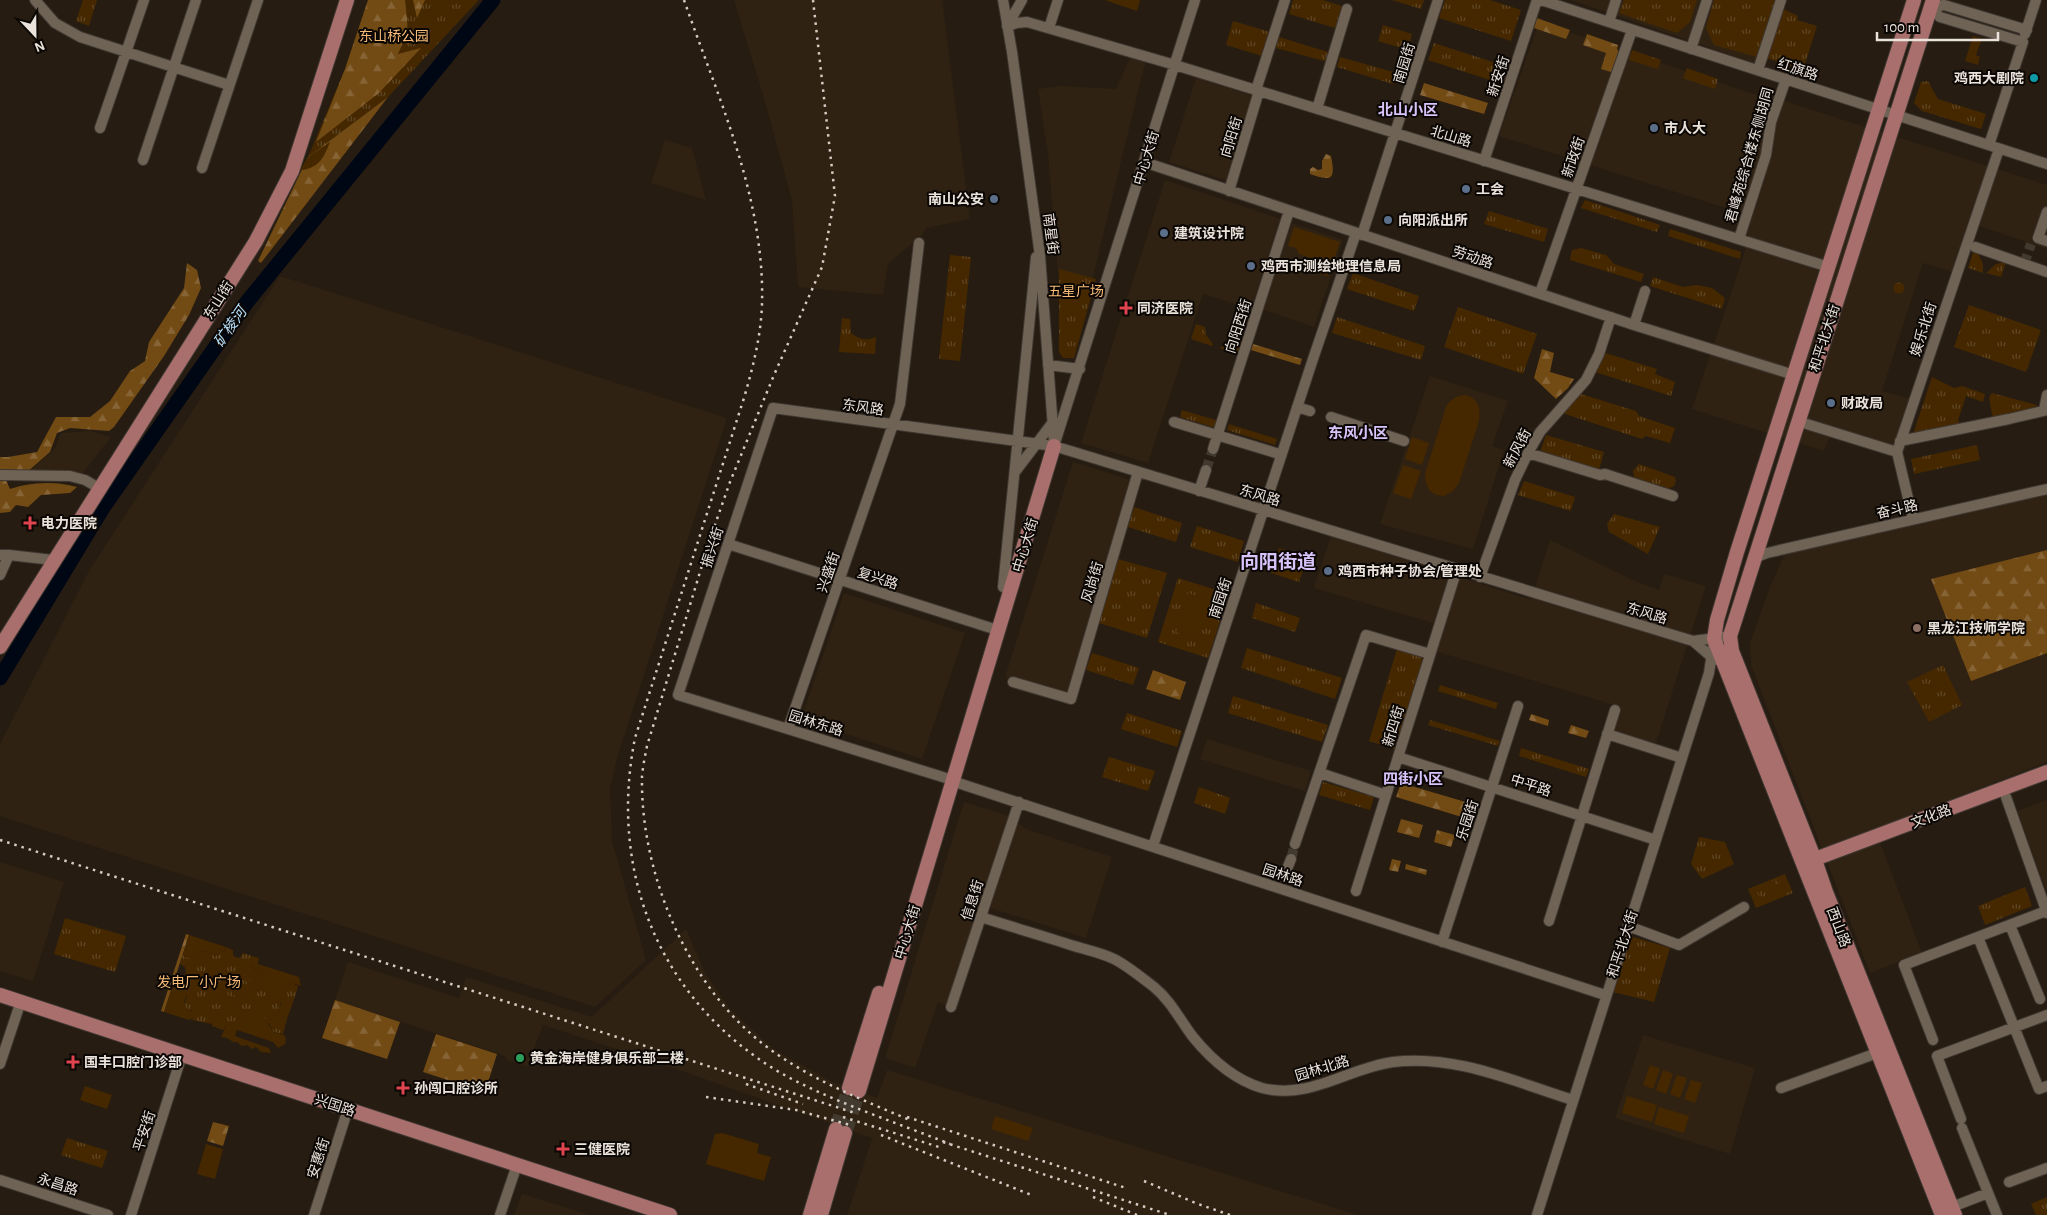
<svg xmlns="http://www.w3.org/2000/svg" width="2047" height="1215" viewBox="0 0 2047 1215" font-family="'Alegreya Sans','Noto Sans SC',sans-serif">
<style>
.built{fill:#302212}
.grass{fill:url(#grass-tufts)}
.forest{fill:url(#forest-firs)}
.garden{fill:#452800}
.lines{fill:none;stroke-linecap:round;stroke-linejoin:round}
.river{stroke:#000714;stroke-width:15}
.minor-tunnel{stroke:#433a2f;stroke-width:10;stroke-dasharray:10 5;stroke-linecap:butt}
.major-tunnel{stroke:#433a2f;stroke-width:14;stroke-dasharray:14 7;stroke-linecap:butt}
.minor-casing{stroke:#3f3731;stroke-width:12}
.major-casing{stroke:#3f3731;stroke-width:16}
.minor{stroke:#6f6356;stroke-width:10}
.major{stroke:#a96f6d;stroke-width:14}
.rail{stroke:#d4ccc4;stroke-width:2.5;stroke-dasharray:2.5 5;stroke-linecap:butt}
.culture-dot{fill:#0f9aa8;stroke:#0b0704;stroke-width:2}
.service-dot{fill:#5c6f8a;stroke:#0b0704;stroke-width:2}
.health-dot{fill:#e0444e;stroke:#0b0704;stroke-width:2}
.education-dot{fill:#8d6e63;stroke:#0b0704;stroke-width:2}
.leisure-dot{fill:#2e9e5b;stroke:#0b0704;stroke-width:2}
.labels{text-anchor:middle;stroke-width:4;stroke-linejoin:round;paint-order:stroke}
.park-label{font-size:14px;fill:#f8bc78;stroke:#0b0704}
.street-label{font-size:14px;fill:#eae3db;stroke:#0b0704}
.poi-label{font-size:14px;font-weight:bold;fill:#eae3db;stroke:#0b0704;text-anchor:start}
.neighbourhood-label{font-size:15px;font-weight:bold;fill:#d8c3fb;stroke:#0b0704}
.water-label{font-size:15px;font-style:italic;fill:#b8dffa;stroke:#0b0704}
.district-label{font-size:19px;font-weight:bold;fill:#d8c3fb;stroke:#0b0704}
</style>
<defs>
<pattern id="grass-tufts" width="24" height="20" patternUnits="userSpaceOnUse" patternTransform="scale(1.25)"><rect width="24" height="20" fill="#452800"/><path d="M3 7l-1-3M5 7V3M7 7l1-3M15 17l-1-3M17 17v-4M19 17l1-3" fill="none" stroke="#604725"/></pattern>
<pattern id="forest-firs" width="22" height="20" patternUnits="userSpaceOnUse" patternTransform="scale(1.25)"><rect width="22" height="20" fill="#724a14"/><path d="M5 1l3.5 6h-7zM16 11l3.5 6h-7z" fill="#866436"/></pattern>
</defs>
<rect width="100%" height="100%" fill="#261c11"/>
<path class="built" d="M734 0H942L970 219 926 228 922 235 888 264 883 295 798 287 792 200 764 98Z
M1571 0H1778L1757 64Z
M1539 22 1774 101 1765 150 1745 214 1499 136Z
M1130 58 1145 63 1092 281 1058 272 1048 154 1038 89 1061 86 1116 89Z
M1196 78 1254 96 1228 181 1169 162Z
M1781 100 2047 185V249L1970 223 1952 272 1923 263 1882 391 1910 399 1894 446 1833 427 1824 451 1692 409 1746 248 1738 245 1768 156Z
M665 140 692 148 706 200 651 183Z
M1165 180 1280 219 1251 309 1203 294 1148 463 1081 443Z
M1292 223 1343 240 1314 327 1262 309Z
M280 276 727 418 618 755 610 788 612 841 646 960 595 1007 0 816V744L89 571Z
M1430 376 1508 401 1492 446 1504 450 1473 549 1380 524Z
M91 431 111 437 76 482 29 471 54 450 61 433Z
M1073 462 1134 481 1068 695 1005 677Z
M2047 494V762L1875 829 1922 953 1870 973 1751 665 1750 643 1770 587 1785 554Z
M1331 536 1531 600 1550 540 1635 581 1659 590 1664 574 1706 586 1656 743 1610 731 1618 706 1435 651 1443 626 1314 588Z
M844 593 965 633 922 759 801 719Z
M1207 739 1311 771 1305 791 1200 759Z
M2047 800V892L2017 811Z
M964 802 1006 815 1026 829 1112 857 1086 938 981 905 947 1005 938 1002 915 1068 885 1058Z
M0 862 64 882 33 981 0 971Z
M686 929 705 973 731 1010 775 1050 832 1082 877 1098 887 1070 1358 1215H847L872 1139H875L676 1069 543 1025 527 1067 507 1060 505 1056 335 1000 348 962 459 998 466 977 592 1017Z
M1643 1035 1755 1068 1730 1154 1615 1118Z
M522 1194 590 1215H514Z"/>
<path class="grass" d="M83 0H97L89 26 76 21Z
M368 0H479L388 97 308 157 345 69Z
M1105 0H1140L1137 11Z
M1293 0H1323L1342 6 1335 28 1289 14Z
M1392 0H1424L1421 9Z
M1445 0H1490L1521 10 1511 41 1439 18Z
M1624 0H1697L1690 22 1677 33 1619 13Z
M1714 0H1776L1757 57 1714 45 1706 28Z
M1783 9 1798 16 1797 20 1817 26 1803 70 1766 58Z
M1233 21 1270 32 1262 56 1226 45Z
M1383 25 1412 34 1408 50 1378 41Z
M1279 37 1331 53 1328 62 1276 48Z
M1434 43 1502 65 1496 82 1428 60Z
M1632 50 1661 60 1658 69 1629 60Z
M1340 57 1397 73 1393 84 1337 67Z
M1687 68 1718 79 1715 89 1683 78Z
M1928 81 1938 99 1986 114 1981 129 1922 111 1914 103 1921 82Z
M1585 200 1660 225 1657 232 1581 208Z
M1489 211 1548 229 1544 242 1484 224Z
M1670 229 1741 252 1740 259 1668 236Z
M1581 248 1606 255 1614 264 1644 274 1641 282 1570 260 1572 250Z
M1974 250 1977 251 1983 264V273L1968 268Z
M950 255 971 257 960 361 939 359Z
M2006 262 2001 277 1986 273 1996 264Z
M1059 269 1096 279 1074 358H1063L1059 352Z
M1353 273 1419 296 1414 311 1347 289Z
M1653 277 1683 287 1696 285 1712 288 1725 298 1722 309 1650 286Z
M1893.5 288a5.5 5.5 0 1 1 11 0a5.5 5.5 0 1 1-11 0Z
M1969 305 2041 330 2026 372 1954 347Z
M1458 307 1537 334 1523 374 1444 347Z
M1337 317 1425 346 1421 360 1332 333Z
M842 318 850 319 851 333C860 340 866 341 876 337L875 354 839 352Z
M1196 324 1205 327 1206 335 1213 344 1212 346 1191 339Z
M1235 337 1243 339 1238 354 1219 348 1231 344Z
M1602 352 1657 369 1655 374 1675 382 1671 396 1595 372Z
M1932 377 1954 388 1962 386 1985 394 1983 402 1966 396 1958 420 1960 424 1913 434Z
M1992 393 2037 405 2031 411 1996 418 1992 415 1989 397Z
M1581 394 1636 411 1639 416 1675 428 1670 443 1646 436 1642 439 1562 413Z
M1182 410 1219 421 1216 428 1180 417Z
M1229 424 1277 439 1275 445 1227 430Z
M1546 435 1604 452 1599 470 1540 452Z
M1977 445 1980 460 1914 474 1911 459Z
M1639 464 1675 477 1676 481 1674 486 1668 489 1634 477 1633 471Z
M1524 481 1575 497 1571 511 1518 495Z
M1134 507 1182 523 1176 542 1128 527Z
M1614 514 1660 527 1648 554 1609 532 1607 524Z
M1197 526 1244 541 1238 562 1190 547Z
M1279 548 1307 557 1299 582 1271 573Z
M1118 559 1167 573 1147 638 1099 623Z
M1178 578 1229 594 1208 658 1158 642Z
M1256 603 1300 618 1295 632 1252 618Z
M1247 648 1342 678 1335 699 1241 668Z
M1397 649 1423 657 1396 749 1369 741Z
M1092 653 1139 668 1133 685 1086 670Z
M1943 665 1962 705 1929 722 1907 682Z
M1440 685 1498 703 1496 709 1438 691Z
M1233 696 1328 725 1322 742 1228 713Z
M1127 713 1182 731 1177 747 1121 729Z
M1430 720 1500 741 1498 746 1428 725Z
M1521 748 1589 769 1586 777 1519 756Z
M1109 757 1155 771 1148 791 1102 777Z
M1323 782 1374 797 1370 810 1319 795Z
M1199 787 1230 798 1225 814 1194 803Z
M1699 837 1725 842 1734 864 1702 879 1691 864Z
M1785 874 1793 893 1756 908 1748 889Z
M2025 887 2032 906 1985 925 1978 906Z
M65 918 126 936 115 972 54 954Z
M1630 936 1670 948 1654 1002 1613 992Z
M226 947 233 950V955L235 957 240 958 243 953 252 956 251 966 261 974V983L288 986 292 983 298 986 295 997H292L280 1003C278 1010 280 1016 287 1019L283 1034 273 1032 269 1023C256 1023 231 1018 223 1030L212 1026V1024L192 1020 194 1017 191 1010H187L184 1005 187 996 176 987 172 988 176 976H183L186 973 185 967 180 964 183 954 187 958 205 951 215 956 224 951Z
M67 1138 108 1151 102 1168 61 1155Z
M2047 1197V1215H2036L2031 1204Z"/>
<path class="forest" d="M368 0H405C408 28 410 28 398 54L421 48 379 93 316 142 345 69Z
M413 0H425L417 18Z
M1537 18 1570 30 1566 39 1534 28Z
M1587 34 1618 45 1617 50 1619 51 1611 72 1601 69 1606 53 1583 45Z
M1424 83 1488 103 1484 114 1420 95Z
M388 97 261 263 258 261 308 157Z
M1326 154 1331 156C1336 181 1331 181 1310 174V169L1313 167 1318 170 1322 169V161Z
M187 263 197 270 201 288 189 315 164 356 114 427 109 431 70 428 57 433 50 452 26 473 0 471V457H8L37 452 56 417H90L110 401 130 371 145 361 149 342 184 288Z
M1253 344 1302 359 1300 365 1251 350Z
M1542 349 1554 353 1550 372 1574 379 1568 388 1556 399 1534 378Z
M0 480H6L10 489C32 482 54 481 77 487L70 493 41 495 28 507 16 505 10 512 0 513Z
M2047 550V653L1971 681 1931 579Z
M1153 670 1186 682 1180 700 1146 689Z
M1531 714 1549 720 1548 726 1529 720Z
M1571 725 1589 731 1586 738 1568 733Z
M1401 783 1469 803 1465 818 1396 797Z
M1401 819 1423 825 1419 838 1397 832Z
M1437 830 1455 835 1451 847 1434 842Z
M1392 859 1401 861 1398 872 1389 870Z
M1406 864 1427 870 1426 875 1405 869Z
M186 934 189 935 164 1012 161 1011Z
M335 1000 400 1022 387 1059 322 1038Z
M436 1034 497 1054 485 1092 423 1072Z
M213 1122 229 1126 223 1146 207 1141Z"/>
<path class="garden" d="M1973 36 1982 39 1976 55 1980 57 1978 65 1965 61Z
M330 142C324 157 319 169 300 170L308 157Z
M1294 227 1340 242 1328 276 1308 270 1311 258 1299 254 1296 248 1288 246Z
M1464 395C1478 398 1481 407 1479 421L1459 483 1453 491 1444 496 1436 495 1430 491 1426 483 1425 474 1446 407C1450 399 1456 397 1464 395Z
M1412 437 1429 443 1422 465 1405 459Z
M1403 465 1421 471 1411 499 1393 493Z
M1188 593 1210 600 1198 639 1176 632Z
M1785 876 1786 889 1775 880 1774 894 1769 882Z
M1766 886 1772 901 1756 908V891L1762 901H1767Z
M189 935 226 947 222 953 215 956 203 951 193 958H187L183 954Z
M252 956 259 958 258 964 299 977 301 986 292 983C285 988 268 1000 261 987 260 983 262 979 261 974L249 964V958Z
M236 976 245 977 252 982 254 992 247 1002 246 999 249 996 251 988 245 980 231 978Z
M215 981 220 982 230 998 238 1002 239 1004 225 998Z
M231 990a6 6 0 1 1 12 0a6 6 0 1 1-12 0Z
M180 987 187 994 184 1002 186 1008 194 1013V1018L189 1020 164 1012 172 988Z
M292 997H295L287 1019 280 1015 279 1007 284 998Z
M255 1012 265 1018 273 1032 284 1035 286 1039 285 1044 278 1048 273 1042 237 1030 235 1036 269 1048 271 1053 261 1052 256 1047 252 1049 247 1045 242 1046 237 1042H233L227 1038 221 1037 226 1026C236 1022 243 1014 255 1012Z
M1650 1065 1660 1069 1653 1089 1643 1085Z
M1663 1070 1673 1074 1666 1094 1656 1090Z
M1677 1075 1687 1078 1680 1098 1670 1094Z
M1691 1080 1702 1083 1695 1103 1684 1099Z
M85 1086 112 1095 107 1109 80 1100Z
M1627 1096 1657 1105 1652 1122 1622 1113Z
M1659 1107 1689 1116 1684 1133 1654 1124Z
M995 1116 1033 1128 1028 1141 991 1129Z
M722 1133 759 1144 757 1153 771 1157 764 1181 706 1164 715 1134Z
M206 1144 223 1149 215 1179 197 1174Z"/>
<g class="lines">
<path class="river" d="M0 678 102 509 247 302 493 0"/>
<path class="minor-tunnel" d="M2024 264 2031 244
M1206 470 1213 449
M1291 859 1295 844"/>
<path class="major-tunnel" d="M836 1129 849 1088
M845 1133 859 1091"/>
<g class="minor-casing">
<path id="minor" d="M35 0 55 23 80 37 229 85
M1003 0 1012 52 1040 256 1054 441
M1541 0 2047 164
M1609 22 1616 0
M1007 26 1017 23 1027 22 1175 65 1829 267
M1007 26 1022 0
M1049 28 1058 0
M2025 34 2036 0
M1691 49 1707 0
M1758 70 1781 0
M1256 90 1285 0
M1317 109 1347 9
M100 128 144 0
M1989 145 2023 42 1940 17 1930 8 1944 5 2027 30
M143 160 196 0
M1484 161 1537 0
M1144 162 1634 325 1794 375
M202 168 258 0
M1229 191 1259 91
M2047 212 2038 238 2047 241
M1362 235 1438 0
M1739 239 1766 155 1771 122 1786 79
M1975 247 2047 272
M1540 293 1632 30
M1634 325 1645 291
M1048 365 1080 369
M1297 407 1310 411
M2044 410 2047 395
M1331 417 1404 441
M1797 421 1897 452
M1174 422 1276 453
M1900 441 2009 419 2047 410
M1054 446 1195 0
M1213 449 1289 211
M1528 453 1600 475 1605 474 1673 496
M1015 472 1053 422
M0 475 70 476 85 480 99 488
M1199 491 1206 470
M1913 519 1897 452 1999 149
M728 544 991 628
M0 555H9L53 560
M1754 558 1767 553 2047 489
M0 575 9 555
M1480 577 1515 480 1528 453 1540 432 1586 380 1599 354 1611 317
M1003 587 1036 257
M1693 641 1715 660
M1013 682 1071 699 1138 472
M788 729 900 404 919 243
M1607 734 1682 758
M1398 757 1656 840
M1320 773 1386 795
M946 778 678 695 773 408 1054 446 1693 641 1730 636
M952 781 1605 995
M2006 797 2047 913
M1295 844 1366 635 1430 654
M1153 846 1313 359 1356 233
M1287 869 1291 859
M1356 891 1457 569
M981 917C1012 927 1043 936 1074 946 1087 950 1102 953 1114 959 1128 966 1142 978 1154 987 1171 1001 1180 1020 1193 1037 1211 1059 1235 1080 1262 1088 1310 1100 1348 1068 1393 1062 1455 1054 1515 1082 1573 1100
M1549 921 1615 710
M2010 925 2040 999
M1628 926 1679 945 1744 907
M1978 937 2039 1089 2047 1086
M1442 942 1518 706
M951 1007 1019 802
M1933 1040 1904 965 2046 911
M0 1064 21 1001
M1781 1088 1877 1053
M1961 1119 1937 1056 2047 1015
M1962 1128 1997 1215
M0 1180 108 1215
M2009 1182 2047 1168
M1952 1207 1988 1193
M131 1215 182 1055
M314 1215 348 1109
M500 1215 517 1165
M1537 1215 1709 673 1714 640"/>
</g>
<g class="major-casing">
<path id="major" d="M1914 0 1737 552 1717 620 1714 639 1942 1215
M1933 0 1730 636 1732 651 1815 860 1826 892 1955 1215
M0 647 256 241 292 171 347 0
M1807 862 2047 772
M0 995 670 1215
M849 1088 879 993
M859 1091 1054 446
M810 1215 836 1129
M821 1215 845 1133"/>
</g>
<use href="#minor" class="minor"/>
<use href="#major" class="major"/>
<path class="rail" d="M684 0C718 98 765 198 762 304 761 336 753 367 744 398L635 738C608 873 660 1001 779 1072 830 1101 895 1122 950 1144
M813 0 835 196 822 267 774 375 730 482 711 536 647 746C645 756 643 766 642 776 640 873 688 988 767 1047 811 1080 863 1100 912 1121
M0 840 855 1113
M746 1084 803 1104
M706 1097 796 1110 850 1125
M843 1117 939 1147
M907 1117 1126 1188
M881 1135 1034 1196
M943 1142 1170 1215
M1144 1181 1198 1204 1230 1215
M1093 1197 1137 1215"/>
</g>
<circle class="culture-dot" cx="2034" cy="78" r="5"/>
<g class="service-dot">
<circle cx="1654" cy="128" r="5"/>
<circle cx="1466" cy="189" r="5"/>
<circle cx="994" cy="199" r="5"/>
<circle cx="1388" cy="220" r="5"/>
<circle cx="1164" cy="233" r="5"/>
<circle cx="1251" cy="266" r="5"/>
<circle cx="1831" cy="403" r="5"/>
<circle cx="1328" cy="571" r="5"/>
</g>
<g class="health-dot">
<path d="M1123.5 300.5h5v5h5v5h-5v5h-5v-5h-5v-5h5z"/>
<path d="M27.5 515.5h5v5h5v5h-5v5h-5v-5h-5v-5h5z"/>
<path d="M70.5 1054.5h5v5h5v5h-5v5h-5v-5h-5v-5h5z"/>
<path d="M400.5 1080.5h5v5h5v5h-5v5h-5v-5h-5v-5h5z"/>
<path d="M560.5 1141.5h5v5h5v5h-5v5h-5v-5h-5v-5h5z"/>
</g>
<circle class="education-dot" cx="1917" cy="628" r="5"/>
<circle class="leisure-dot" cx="520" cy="1058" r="5"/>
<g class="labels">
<g class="park-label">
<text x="394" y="41">东山桥公园</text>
<text x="1076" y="296">五星广场</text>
<text x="199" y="987">发电厂小广场</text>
</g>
<g class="street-label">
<text transform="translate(1404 63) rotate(-73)" y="5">南园街</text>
<text transform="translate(1798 69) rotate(18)" y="5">红旗路</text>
<text transform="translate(1498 76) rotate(-72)" y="5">新安街</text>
<text transform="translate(1451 136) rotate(17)" y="5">北山路</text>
<text transform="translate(1231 137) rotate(-73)" y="5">向阳街</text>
<text transform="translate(1749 155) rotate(-74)" y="5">君峰苑综合楼东侧胡同</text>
<text transform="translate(1573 157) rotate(-71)" y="5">新政街</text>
<text transform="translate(1146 158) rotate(-73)" y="5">中心大街</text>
<text transform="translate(1051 234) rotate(83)" y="5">南星街</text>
<text transform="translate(1473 257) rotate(18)" y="5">劳动路</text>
<text transform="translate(218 300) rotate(-58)" y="5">东山街</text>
<text transform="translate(1238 326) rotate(-72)" y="5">向阳西街</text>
<text transform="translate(1923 329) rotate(-72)" y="5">娱乐北街</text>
<text transform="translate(1824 338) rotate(-72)" y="5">和平北大街</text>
<text transform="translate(863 407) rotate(8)" y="5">东风路</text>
<text transform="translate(1517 448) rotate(-62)" y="5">新风街</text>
<text transform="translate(1260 495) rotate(17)" y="5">东风路</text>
<text transform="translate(1897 509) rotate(-13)" y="5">奋斗路</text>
<text transform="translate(1025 545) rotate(-73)" y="5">中心大街</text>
<text transform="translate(712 547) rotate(-72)" y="5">振兴街</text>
<text transform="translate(828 572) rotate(-71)" y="5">兴盛街</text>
<text transform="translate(878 578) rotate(18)" y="5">复兴路</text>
<text transform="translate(1092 582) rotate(-73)" y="5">风尚街</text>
<text transform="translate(1220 598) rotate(-72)" y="5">南园街</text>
<text transform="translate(1647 613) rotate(17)" y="5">东风路</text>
<text transform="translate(816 723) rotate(17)" y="5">园林东路</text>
<text transform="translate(1393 726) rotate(-73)" y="5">新四街</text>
<text transform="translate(1531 785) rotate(18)" y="5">中平路</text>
<text transform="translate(1931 816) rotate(-21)" y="5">文化路</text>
<text transform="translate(1467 820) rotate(-72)" y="5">乐园街</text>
<text transform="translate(1283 875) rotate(18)" y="5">园林路</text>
<text transform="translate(972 900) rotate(-72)" y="5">信息街</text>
<text transform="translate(1839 927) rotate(69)" y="5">西山路</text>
<text transform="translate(907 932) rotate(-73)" y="5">中心大街</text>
<text transform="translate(1622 944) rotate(-72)" y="5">和平北大街</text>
<text transform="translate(1322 1068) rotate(-17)" y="5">园林北路</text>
<text transform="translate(335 1105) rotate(18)" y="5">兴国路</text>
<text transform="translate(144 1131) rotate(-72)" y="5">平安街</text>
<text transform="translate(318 1158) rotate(-72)" y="5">安惠街</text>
<text transform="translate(58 1184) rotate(18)" y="5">永昌路</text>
</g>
<g class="poi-label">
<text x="2024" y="83" text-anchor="end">鸡西大剧院</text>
<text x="1664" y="133">市人大</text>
<text x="1476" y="194">工会</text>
<text x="984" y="204" text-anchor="end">南山公安</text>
<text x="1398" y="225">向阳派出所</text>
<text x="1174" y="238">建筑设计院</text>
<text x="1261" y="271">鸡西市测绘地理信息局</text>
<text x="1137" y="313">同济医院</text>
<text x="1841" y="408">财政局</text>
<text x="41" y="528">电力医院</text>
<text x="1338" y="576">鸡西市种子协会/管理处</text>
<text x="1927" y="633">黑龙江技师学院</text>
<text x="530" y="1063">黄金海岸健身俱乐部二楼</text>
<text x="84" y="1067">国丰口腔门诊部</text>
<text x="414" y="1093">孙闯口腔诊所</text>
<text x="574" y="1154">三健医院</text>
</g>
<g class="neighbourhood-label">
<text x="1408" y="115">北山小区</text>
<text x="1358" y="438">东风小区</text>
<text x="1413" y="784">四街小区</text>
</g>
<g class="water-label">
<text transform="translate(230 327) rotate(-55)" y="5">矿棱河</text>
</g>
<g class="district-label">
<text x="1278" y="568">向阳街道</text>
</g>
</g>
<g transform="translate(35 35) rotate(158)" stroke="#0b0704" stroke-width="4" paint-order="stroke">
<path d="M0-4L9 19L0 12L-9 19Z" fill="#eae3db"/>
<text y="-8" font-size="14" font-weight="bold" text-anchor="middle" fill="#eae3db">N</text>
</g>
<path d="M1877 32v8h121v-8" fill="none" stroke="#eae3db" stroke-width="2.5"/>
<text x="1884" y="32" font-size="15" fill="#eae3db" stroke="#0b0704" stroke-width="4" paint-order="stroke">100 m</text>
</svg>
